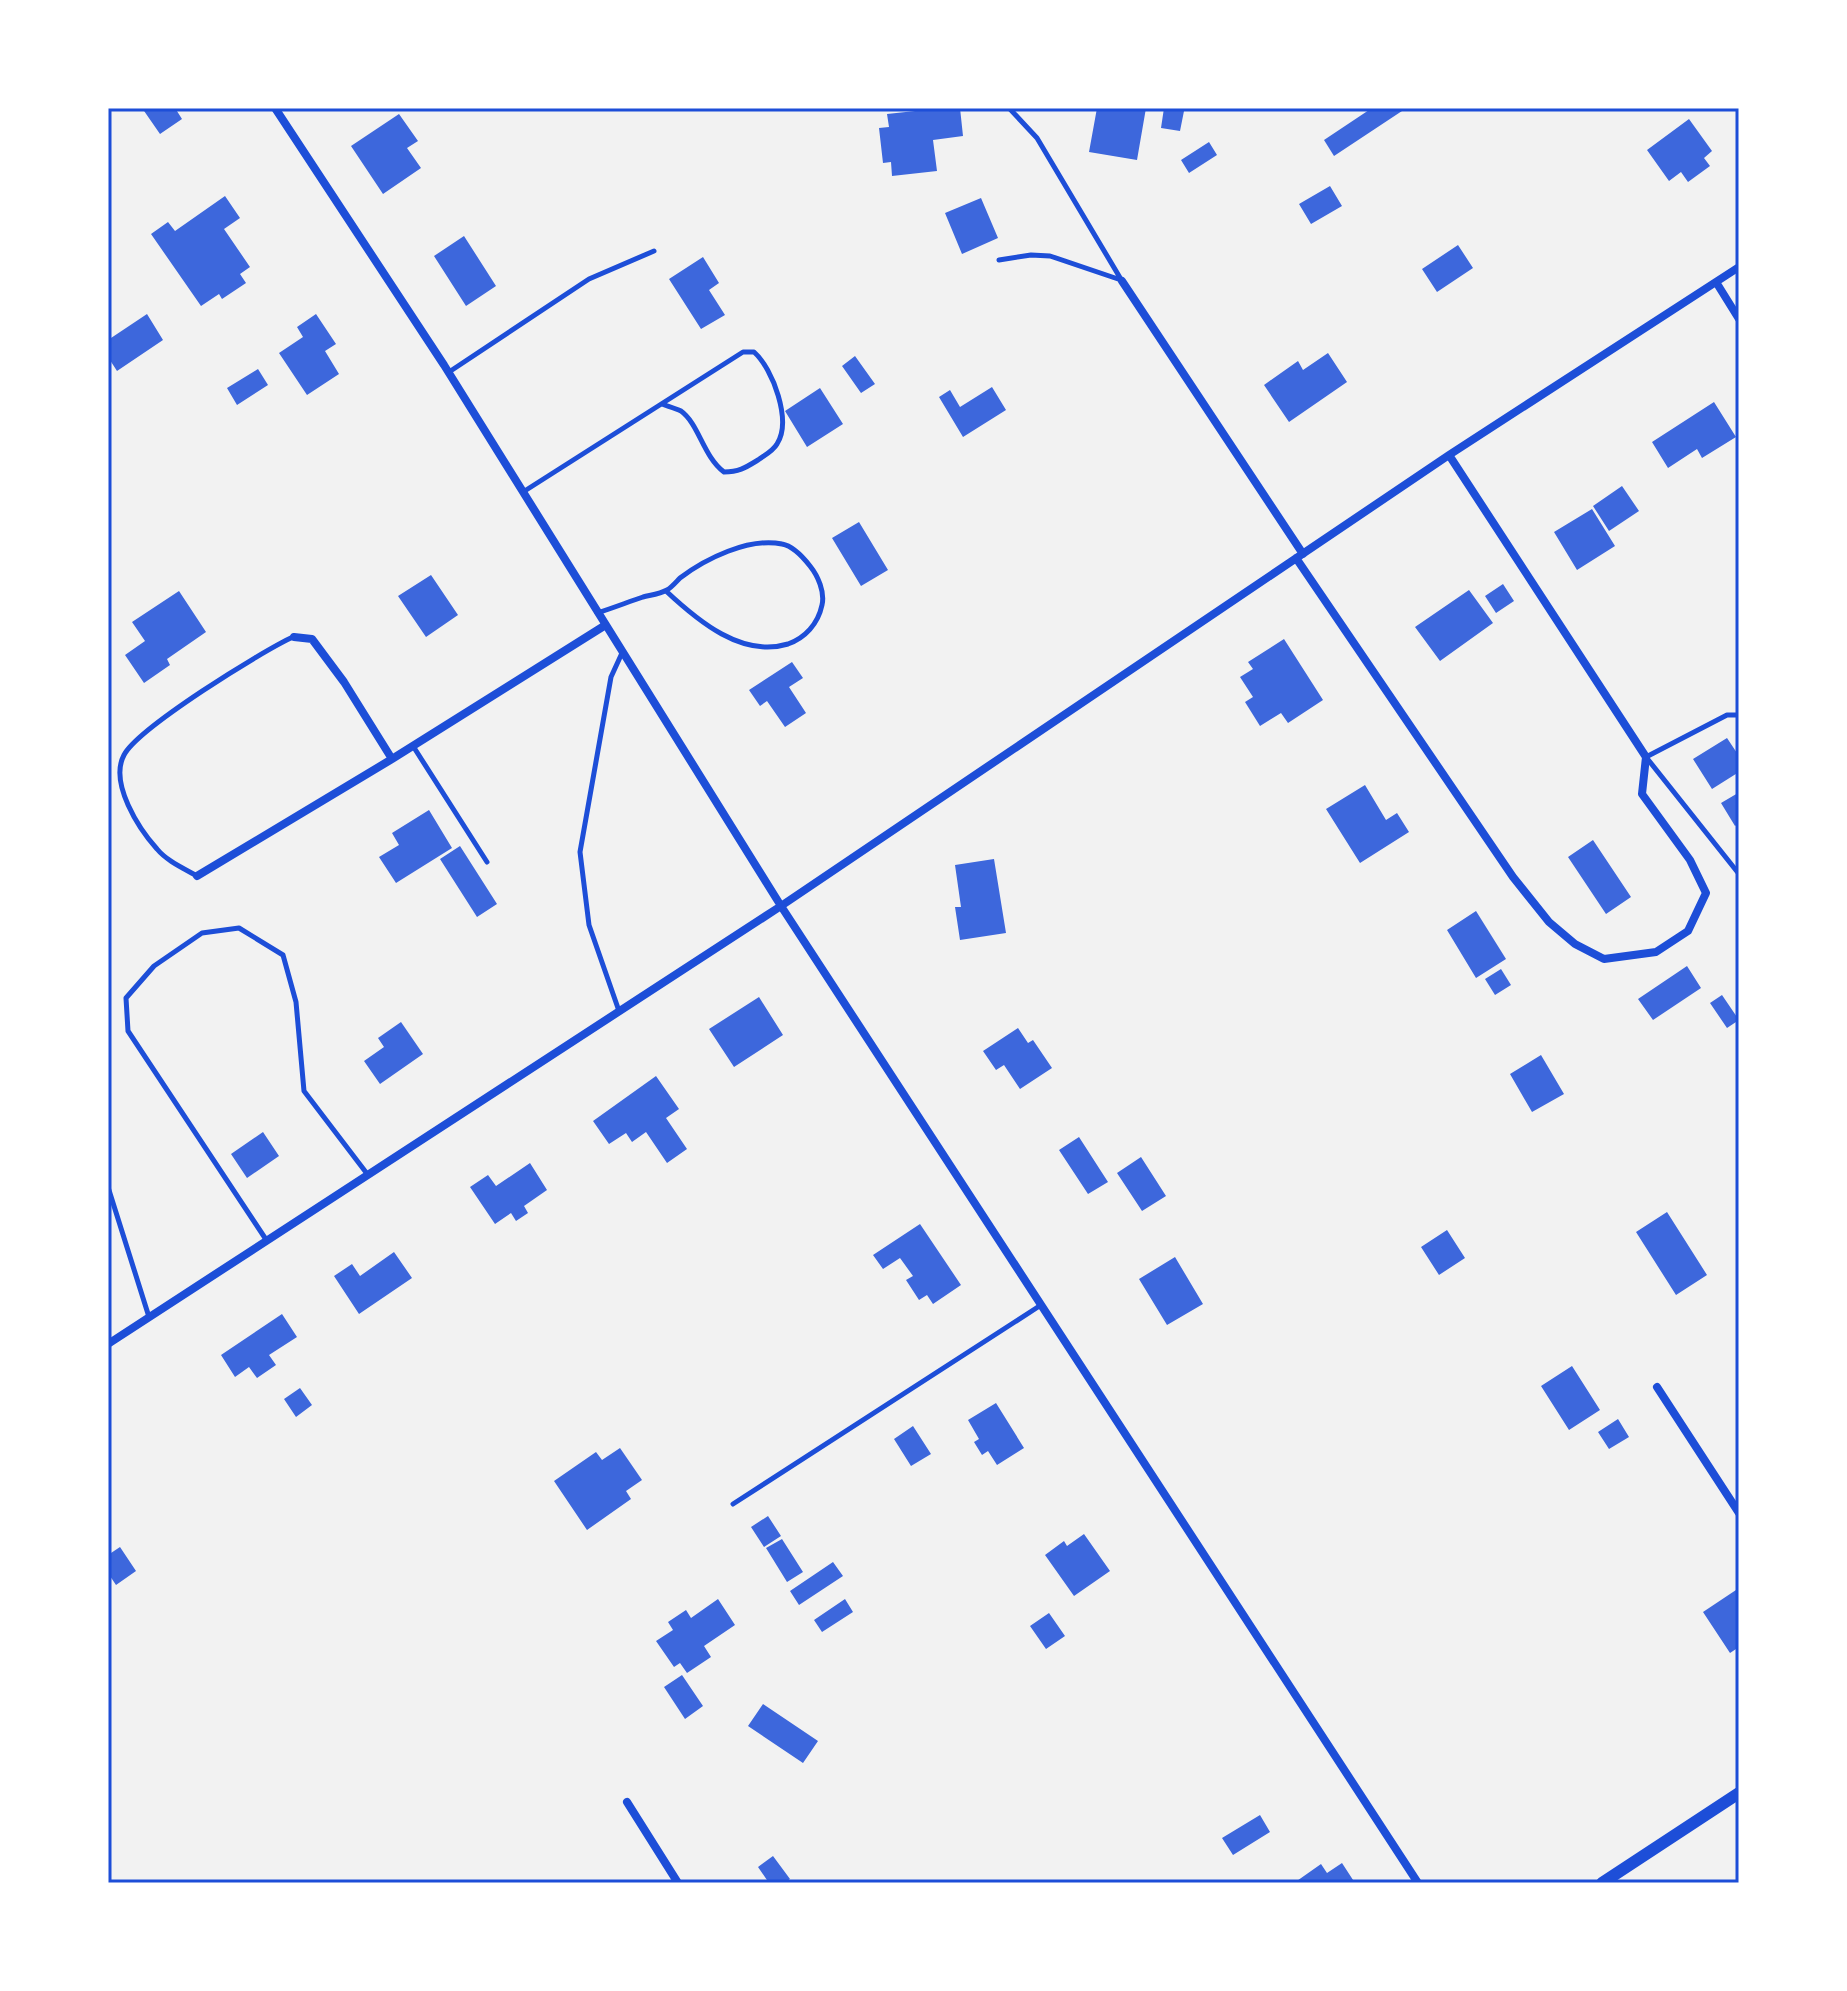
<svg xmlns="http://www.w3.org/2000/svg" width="1847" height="1991" viewBox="0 0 1847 1991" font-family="Lato,sans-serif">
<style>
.building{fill:#3d67dc}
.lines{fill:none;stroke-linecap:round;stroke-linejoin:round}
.service{stroke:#1d4ed8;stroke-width:5}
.minor{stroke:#1d4ed8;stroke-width:8}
.tertiary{stroke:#1d4ed8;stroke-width:12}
.neatline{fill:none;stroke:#1d4ed8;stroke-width:3}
</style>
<rect width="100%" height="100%" fill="#f2f2f2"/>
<path class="building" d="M142 108H175L182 119 160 134Z
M943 108H960L963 136 933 140 937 171 892 176 891 162 883 163 879 128 889 127 887 114Z
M1097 108 1121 110 1122 108H1146L1137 160 1089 152Z
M1164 108 1184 111 1180 131 1161 128Z
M1372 108H1400L1402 111 1334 156 1324 140Z
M399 114 418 141 407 148 421 168 383 194 351 146Z
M1689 119 1712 151 1704 158 1710 166 1688 182 1681 172 1669 181 1647 150Z
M1209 142 1217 155 1189 173 1181 160Z
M1330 186 1342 206 1311 224 1299 204Z
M225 196 240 218 224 229 250 267 240 274 246 283 222 299 219 294 201 306 151 234 168 222 175 231Z
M981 198 998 238 962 254 945 213Z
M464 236 496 286 466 306 434 256Z
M1458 245 1473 268 1437 292 1422 269Z
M703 257 719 283 709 290 725 315 701 329 669 279Z
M147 314 163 340 117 371 108 357V340Z
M316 314 336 344 325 351 339 374 307 395 279 353 303 337 297 327Z
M1328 353 1347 382 1289 422 1264 385 1298 361 1303 370Z
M855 356 875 384 861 393 842 366Z
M258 369 268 385 237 405 227 388Z
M992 387 1006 410 963 437 939 397 950 390 960 407Z
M820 388 843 424 807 447 785 411Z
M1714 402 1736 437 1702 458 1697 449 1668 468 1652 442Z
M1622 486 1639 511 1609 531 1593 506Z
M1592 509 1615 546 1577 570 1554 532Z
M859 522 888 570 861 586 832 538Z
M431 575 458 615 426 637 398 596Z
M1503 584 1514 601 1496 613 1485 596Z
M1469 590 1493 623 1440 661 1415 627Z
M179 591 206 632 167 659 170 665 144 683 125 655 145 641 132 622Z
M1284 639 1323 700 1288 723 1281 713 1260 726 1245 702 1253 697 1240 677 1253 669 1248 662Z
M792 662 803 678 789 687 806 713 785 727 767 701 760 706 749 690Z
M1727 738 1739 756V772L1712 789 1693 759Z
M1365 785 1386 820 1397 813 1409 832 1360 863 1326 809Z
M1738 793 1739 823 1735 826 1721 803Z
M429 810 452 848 396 883 379 857 399 845 392 833Z
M1593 840 1631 897 1606 914 1568 857Z
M460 846 497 904 477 917 440 859Z
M994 859 1006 933 960 940 955 907H961L955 865Z
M1476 911 1506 959 1476 978 1447 930Z
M1687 966 1701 988 1653 1020 1638 999Z
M1501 969 1511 985 1495 995 1485 979Z
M1722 995 1739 1020 1727 1028 1710 1003Z
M759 997 783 1035 734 1067 709 1029Z
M401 1022 423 1054 380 1084 364 1061 384 1047 378 1038Z
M1018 1028 1028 1043 1033 1040 1052 1068 1020 1089 1004 1065 996 1070 983 1051Z
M1541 1055 1564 1094 1532 1112 1510 1074Z
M656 1076 679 1109 666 1118 687 1149 667 1163 646 1132 632 1142 626 1133 609 1144 593 1121Z
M263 1132 279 1156 247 1178 231 1154Z
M1079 1137 1108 1182 1088 1194 1059 1150Z
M1141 1157 1166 1196 1142 1211 1117 1173Z
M530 1163 547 1190 524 1206 528 1213 516 1221 511 1213 495 1224 470 1187 488 1175 496 1186Z
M1667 1212 1707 1275 1676 1295 1636 1232Z
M920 1224 961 1285 933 1304 927 1295 919 1300 906 1280 913 1276 900 1258 883 1269 873 1255Z
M1447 1230 1465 1258 1439 1275 1421 1247Z
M394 1252 412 1278 359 1314 334 1276 352 1264 360 1276Z
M1175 1257 1203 1304 1167 1325 1139 1279Z
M282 1314 297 1337 269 1355 276 1365 257 1378 249 1367 235 1377 221 1355Z
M1572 1366 1600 1410 1569 1430 1541 1386Z
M300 1388 312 1405 296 1417 284 1399Z
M996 1403 1024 1448 997 1465 988 1451 982 1455 974 1442 979 1439 968 1420Z
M1618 1419 1629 1437 1609 1449 1598 1432Z
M913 1426 931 1454 911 1466 894 1439Z
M620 1448 642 1480 626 1491 631 1499 587 1530 554 1481 596 1452 602 1460Z
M768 1516 781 1536 764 1547 751 1527Z
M1084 1534 1110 1571 1074 1596 1045 1555 1064 1541 1067 1546Z
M782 1539 803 1572 787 1582 766 1548Z
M120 1547 136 1571 116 1585 108 1573V1555Z
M833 1562 843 1576 799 1605 790 1591Z
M1739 1588V1647L1730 1653 1703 1612Z
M718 1599 735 1625 704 1646 711 1657 687 1673 680 1663 674 1667 656 1641 673 1630 668 1622 686 1610 691 1618Z
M845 1599 853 1612 822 1632 814 1620Z
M1049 1613 1065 1636 1046 1649 1030 1626Z
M682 1675 703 1706 685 1719 664 1687Z
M763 1704 818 1741 803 1763 748 1726Z
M1260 1815 1270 1832 1233 1855 1222 1838Z
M773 1856 790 1879 784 1883H769L758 1867Z
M1342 1863 1355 1883H1294L1321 1864 1327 1873Z"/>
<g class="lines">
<path class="service" d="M1009 108 1037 138 1122 281
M999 260 1031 255 1050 256 1121 280
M449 372 589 279 654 251
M523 492 743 352H754C773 369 792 421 777 444 773 451 765 455 758 460 745 468 739 472 724 472 703 456 699 424 681 411 675 408 667 406 662 404
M597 613C613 608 628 602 643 597 651 595 660 594 667 590 672 587 676 582 680 578 705 559 749 537 782 544 793 546 803 557 810 566 818 576 825 592 822 605 818 624 805 638 788 644 742 658 698 621 666 591
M1739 715H1727L1646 757 1739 874
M413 746 487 862
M197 876C183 868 167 861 157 849 139 829 109 783 124 755 138 728 262 651 293 637
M619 1011 589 925 580 852 611 677 622 653
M108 1187 149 1317
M267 1241 128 1031 126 998 154 966 202 933 239 928 283 955 296 1002 304 1091 368 1175
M733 1504 1041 1305"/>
<path class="minor" d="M275 108 444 365 781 906 1418 1883
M1122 281 1303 554
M1716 282 1739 319
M1296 558 1513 877 1549 922 1575 944 1604 959 1656 952 1688 931 1706 893 1690 860 1642 794 1646 757 1449 455
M294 637 312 639 344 682 392 759
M197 876 392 759 604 626
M108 1344 781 906 1449 455 1739 267
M1657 1387 1739 1513
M627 1802 678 1883"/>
<path class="tertiary" d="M1602 1883 1739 1793"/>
</g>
<rect width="1847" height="1991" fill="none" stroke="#ffffff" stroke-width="220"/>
<rect x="110" y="110" width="1627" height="1771" class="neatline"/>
</svg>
